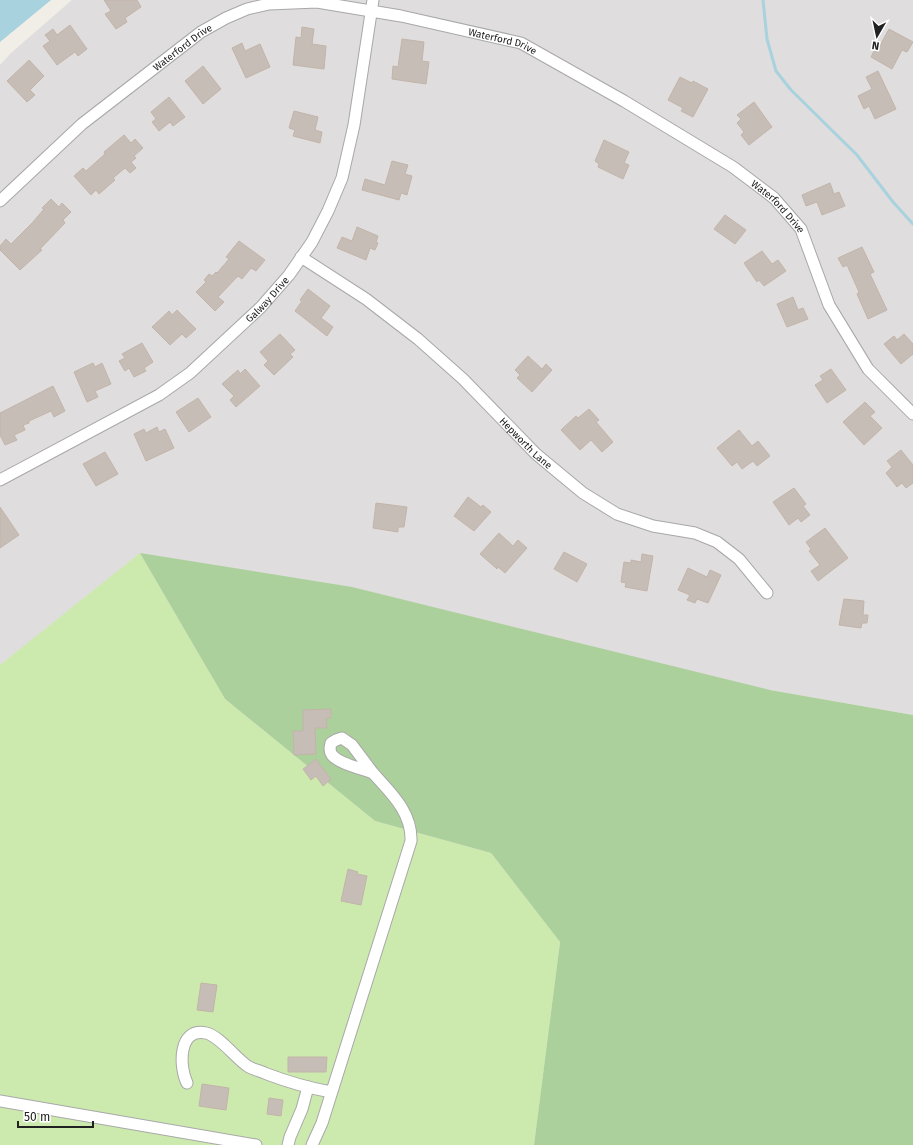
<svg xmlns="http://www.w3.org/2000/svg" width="913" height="1145" viewBox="0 0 913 1145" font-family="'Fira Sans',sans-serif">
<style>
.residential{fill:#dfdddd}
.grass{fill:#cceaae}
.forest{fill:#acd09c}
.water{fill:#a8d2de}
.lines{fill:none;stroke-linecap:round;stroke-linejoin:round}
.stream{stroke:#a8d2de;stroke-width:3}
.building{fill:#c6bdb6;stroke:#c3b4a9}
.minor-casing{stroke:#a8a8a8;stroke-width:13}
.minor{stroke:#fff;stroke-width:11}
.labels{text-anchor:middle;stroke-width:3;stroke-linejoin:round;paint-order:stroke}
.street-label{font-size:10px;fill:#212121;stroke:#fff}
</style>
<rect width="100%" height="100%" fill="#f1eee7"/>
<path class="residential" d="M72 0H913V715L770 690 0 665V65L11 53Z"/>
<path class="grass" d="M140 553 225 699 375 821 491 853 560 942 534 1145H0V665Z"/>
<path class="forest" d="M140 553 352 587 770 690 913 715V1145H534L560 942 491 853 375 821 225 699Z"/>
<path class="water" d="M0 0H51L0 42Z"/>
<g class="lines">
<path class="stream" d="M763 0 767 39 776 71 791 90 857 155 893 202 913 224"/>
</g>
<path class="building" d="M104 0H137L141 7 125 18 127 22 116 29 105 14 111 11Z
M70 25 87 49 78 56 75 52 57 65 43 46 50 41 45 35 53 29 57 35Z
M302 27 314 29 312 44 326 46 324 69 293 65 296 37 301 38Z
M889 29 913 42 907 52 902 50 892 69 871 57 875 49 877 51Z
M402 39 424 42 422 61 429 62 426 84 392 79 393 66 398 67Z
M242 43 245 51 260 44 270 67 246 78 232 48Z
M29 60 44 76 30 90 35 95 27 102 7 81Z
M203 66 221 89 203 104 185 81Z
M878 71 896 109 875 119 869 106 864 109 858 96 872 89 866 77Z
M680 77 692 83 693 81 708 89 693 117 681 111 683 108 668 100Z
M169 97 185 117 173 126 170 122 159 131 152 122 156 119 151 112Z
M754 102 772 127 749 145 741 135 744 132 737 123 741 119 737 115Z
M294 111 318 117 315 130 322 132 320 143 293 136 295 130 289 128Z
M124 135 131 143 135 139 143 148 134 156 136 158 131 162 136 168 130 173 125 168 113 178 115 180 99 194 96 190 91 195 74 176 83 168 86 171 105 154 104 152Z
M604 140 629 152 624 163 629 165 623 179 598 167 599 164 595 161Z
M392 161 408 165 405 174 412 176 407 195 401 193 399 200 362 190 365 179 385 185Z
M830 183 834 194 839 192 845 206 822 215 817 202 806 206 802 195Z
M51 199 59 207 62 203 71 212 63 220 65 223 40 249 42 250 20 270 0 250V246L6 239 11 244 33 222 44 209 42 208Z
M725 215 746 230 735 244 714 229Z
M357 227 378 236 376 242 378 243 375 250 370 248 366 260 337 248 342 237 352 241Z
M239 241 265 260 256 271 251 268 242 279 238 276 218 297 224 302 215 311 196 292 206 282 204 280 209 274 212 276 216 272 217 273 229 259 226 257Z
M862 247 874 272 870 274 887 310 868 319 857 294 859 292 847 265 843 267 838 258Z
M762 251 772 264 778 260 786 271 764 286 759 280 757 282 744 263Z
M308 289 330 306 321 318 333 327 327 336 295 311 302 301 300 300Z
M793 297 798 310 803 308 808 319 787 327 777 304Z
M177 310 196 329 186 338 182 334 170 345 152 327 169 311 172 315Z
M280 334 295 350 290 354 293 357 274 375 264 365 268 361 260 352Z
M904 334 913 344V354L901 364 884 344 894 336 897 340Z
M142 343 153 362 144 368 146 371 134 377 129 368 125 371 119 361 125 358 122 354Z
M528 356 542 369 546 364 552 370 532 392 517 378 520 375 515 370Z
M93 363 95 367 102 363 111 384 95 391 98 397 87 402 74 372Z
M245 369 260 386 236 407 230 400 234 396 222 384 238 370 240 374Z
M831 369 846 390 827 403 815 385 823 380 820 376Z
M53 386 65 411 54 417 51 411 29 421V423L23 425 25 430 14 435 17 440 5 445 0 435V413Z
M198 398 211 417 189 432 176 412Z
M865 402 875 412 870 416 882 428 864 445 843 422Z
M589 409 599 420 596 422 613 442 602 452 591 440 580 450 561 430 576 416 578 418Z
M157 427 159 432 165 429 174 448 146 461 134 434 144 429 146 433Z
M739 430 752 446 758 441 770 456 757 466 753 461 742 469 737 462 732 466 717 448Z
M901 450 913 465V483L906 488 902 483 897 487 886 473 892 467 887 461Z
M105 452 118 474 96 486 83 464Z
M794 488 806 504 803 506 810 515 801 522 798 518 789 525 773 502Z
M468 497 481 507 483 505 491 512 474 531 454 516Z
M376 503 407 507 404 527H398V532L373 528Z
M0 507 19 535 0 548Z
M825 528 848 558 818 581 811 571 820 565 809 551 811 549 806 542Z
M499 533 513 546 518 540 527 548 505 573 498 567 497 569 480 554Z
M564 552 587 564 577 582 554 569Z
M642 554 653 556 647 591 625 587 626 583 621 582 624 562 631 563V560L641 562Z
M688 568 707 577 710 570 721 575 708 603 697 599 695 603 687 600 690 595 678 590Z
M844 599 864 601 863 615H868L867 623H862L861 628 839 625Z
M331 709V718H326L327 728H315L316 754 294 755 293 731H303V710Z
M316 759 331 779 323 786 316 776 311 780 303 769Z
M348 869 358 872 357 874 367 876 361 905 341 901Z
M201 983 217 985 213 1012 197 1010Z
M288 1057H327L326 1072H288Z
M202 1084 229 1088 226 1110 199 1106Z
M269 1098 283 1100 281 1116 267 1114Z"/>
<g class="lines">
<g class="minor-casing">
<g id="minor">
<path id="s1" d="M0 201 82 124 201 32 226 18 247 9 269 4 317 2 401 16 521 43 624 101 733 167 774 198 801 229 829 305 868 369 913 414"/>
<path id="s2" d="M301 257 366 299 418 339 463 379 536 454 583 493 617 514 653 526 695 533 717 542 739 559 767 593"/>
<path id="s3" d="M0 480 159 395 190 373 261 307 289 275 312 242 328 211 342 178 354 125 373 0"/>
<path d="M342 738 352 745 373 773C363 769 339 764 332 755 329 751 330 747 331 743L336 740Z"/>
<path d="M187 1083C179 1067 178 1027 206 1033 220 1036 237 1060 249 1067 255 1070 261 1071 267 1074 288 1082 309 1088 331 1092"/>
<path d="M0 1101 256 1145"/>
<path d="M288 1145 290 1137 302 1109 308 1087"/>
<path d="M312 1145 322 1123 411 841C412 812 391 793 373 773"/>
</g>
</g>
<use href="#minor" class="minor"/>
</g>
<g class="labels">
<g class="street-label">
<text dy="4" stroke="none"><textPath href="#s1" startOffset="575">Waterford Drive</textPath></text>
<text dy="4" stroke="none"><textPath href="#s1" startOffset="239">Waterford Drive</textPath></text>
<text dy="4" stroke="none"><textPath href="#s1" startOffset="899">Waterford Drive</textPath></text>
<text dy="4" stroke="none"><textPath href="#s3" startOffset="325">Galway Drive</textPath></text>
<text dy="4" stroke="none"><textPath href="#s2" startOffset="293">Hepworth Lane</textPath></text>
</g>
</g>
<g transform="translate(877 36) rotate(189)" stroke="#ffffff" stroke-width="3" paint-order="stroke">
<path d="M0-3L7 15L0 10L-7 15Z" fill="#212121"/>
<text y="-6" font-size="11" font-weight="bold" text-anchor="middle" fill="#212121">N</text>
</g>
<path d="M18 1121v6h75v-6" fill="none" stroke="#212121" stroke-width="2"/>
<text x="24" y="1121" font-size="12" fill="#212121" stroke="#ffffff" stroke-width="3" paint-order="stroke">50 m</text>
</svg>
